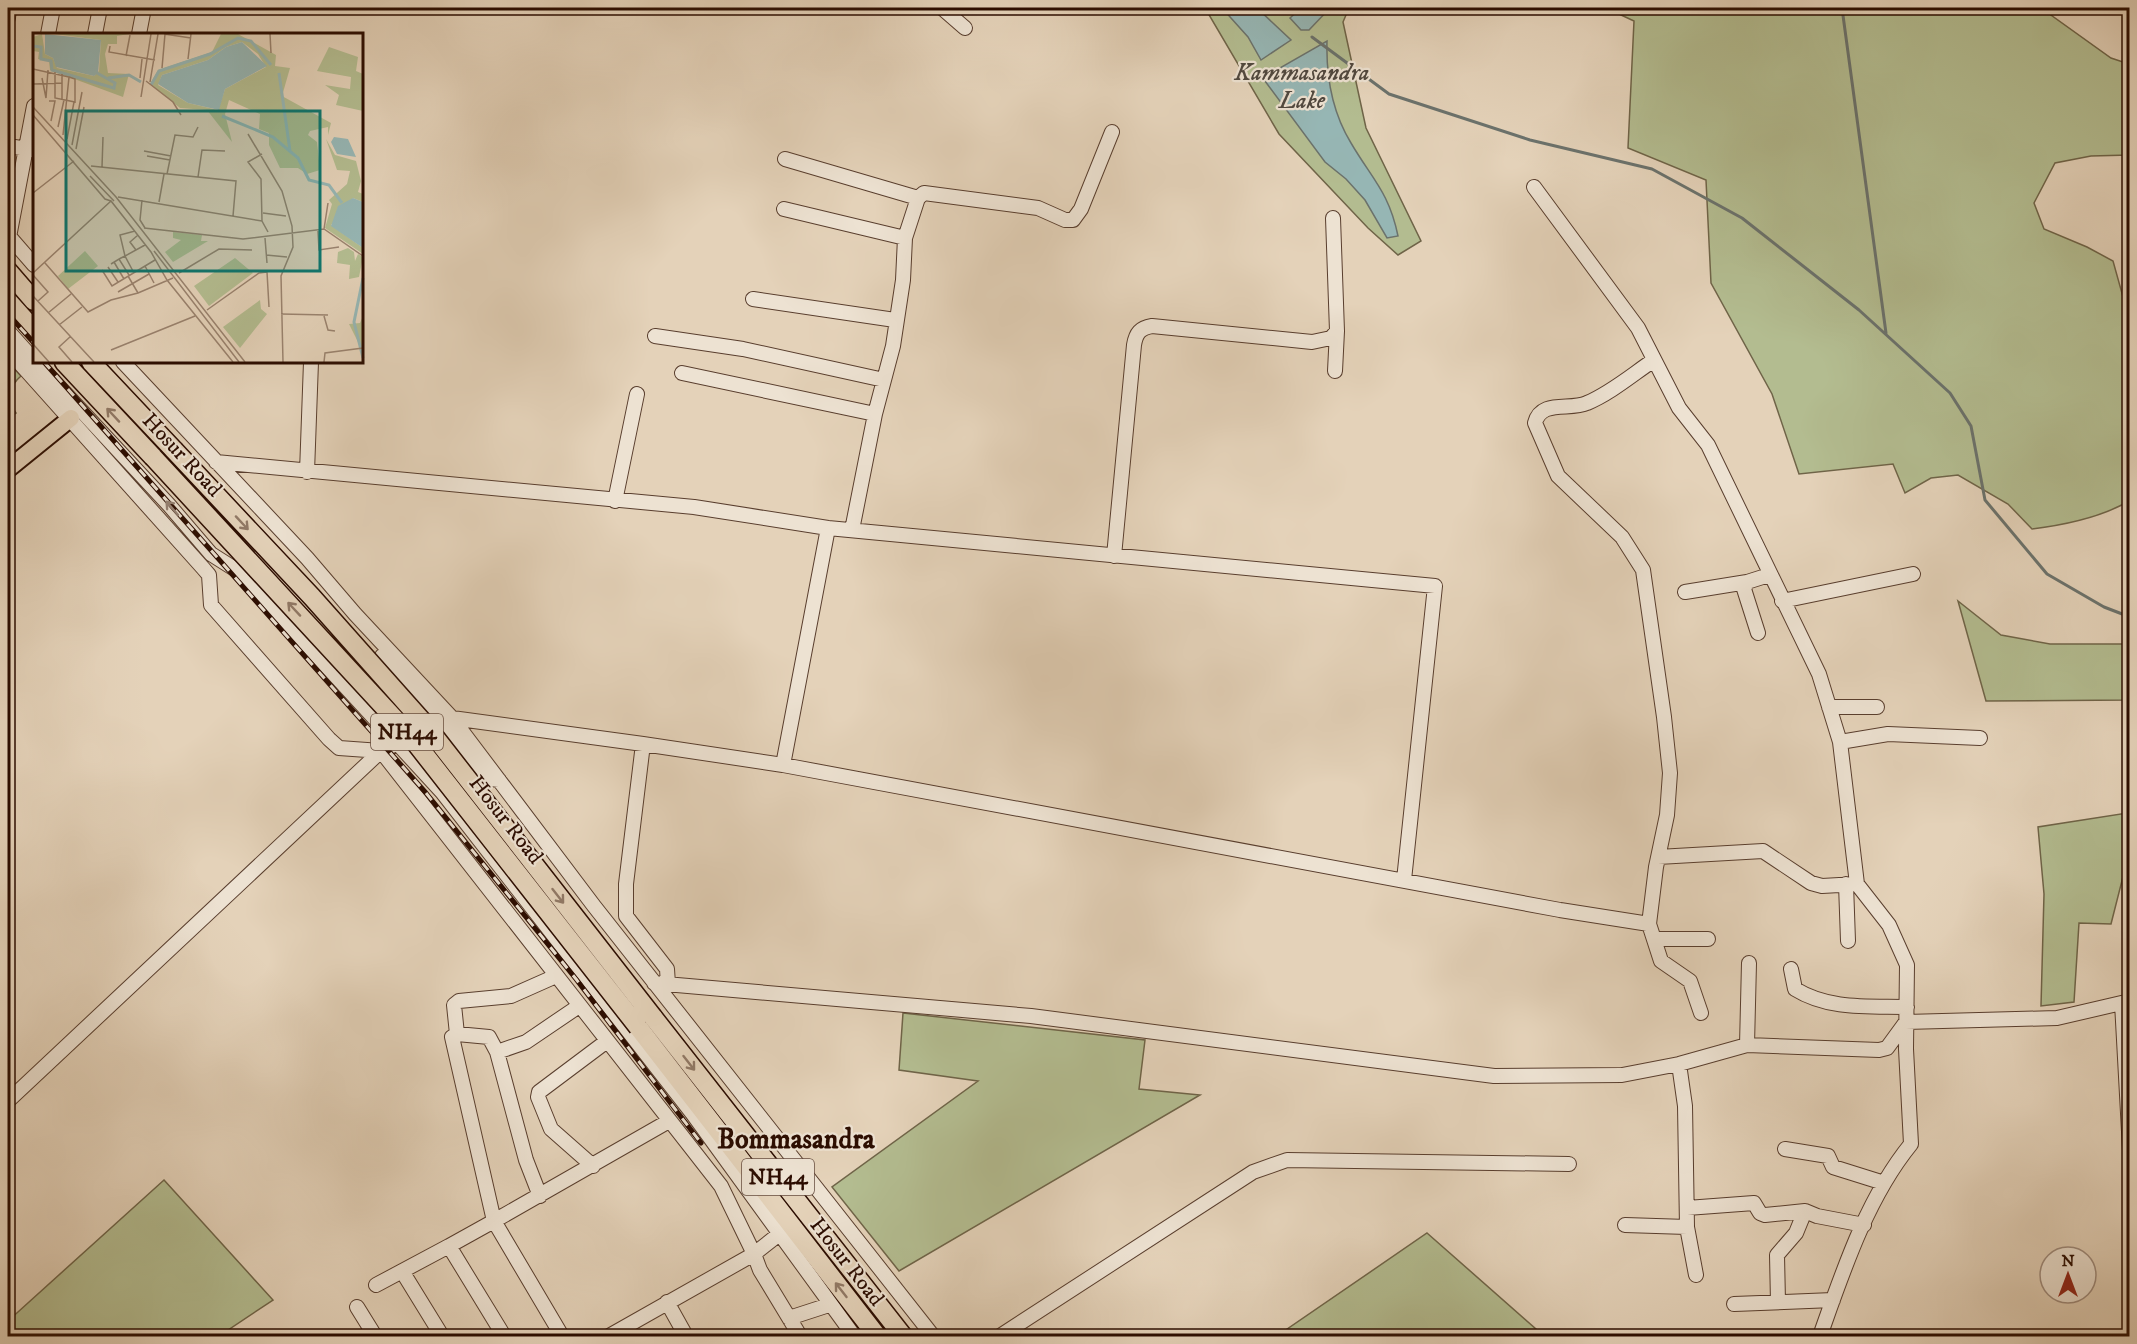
<svg xmlns="http://www.w3.org/2000/svg" width="2137" height="1344" viewBox="0 0 2137 1344" font-family="'IM FELL DW Pica',serif">
<style>
.green{fill:#b3bc90;stroke:#6f6448;stroke-width:1.5}
.water{fill:#96b6b4;stroke:#6b726c;stroke-width:1.5}
.lines{fill:none;stroke-linecap:round;stroke-linejoin:round}
.stream{stroke:#6b726c;stroke-width:3}
.minor-casing{stroke:#593e2e;stroke-width:16}
.major-casing{stroke:#2b0c00;stroke-width:20}
.highway-casing{stroke:#2b0c00;stroke-width:21}
.minor{stroke:#ede2d2;stroke-width:14}
.major{stroke:#e4d2b9;stroke-width:16}
.highway{stroke:#e4d2b9;stroke-width:18}
.rail-casing{stroke:#2b0c00;stroke-width:5}
.rail{stroke:#ede2d2;stroke-width:3;stroke-dasharray:9;stroke-linecap:butt}
.highway-bridge-casing{stroke:#2b0c00;stroke-width:21;stroke-linecap:butt}
.highway-bridge{stroke:#e4d2b9;stroke-width:18}
.oneway{stroke:#917966}
.oneway2{stroke:#968274}
.labels{text-anchor:middle;stroke-width:4.5;stroke-linejoin:round;paint-order:stroke}
.shield{fill:#ede2d2;stroke:#654c3f;stroke-width:1.5}
.shield-label{font-size:21px;font-weight:bold;fill:#2b0c00}
.street-label{font-size:22px;fill:#2b0c00;stroke:#ede2d2}
.water-label{font-size:24px;font-style:italic;fill:#50483f;stroke:#ede2d2}
.district-label{font-size:28px;font-weight:bold;fill:#2b0c00;stroke:#ede2d2}
.inset-river{fill:none;stroke:#96b6b4;stroke-width:3}
.inset-road{fill:none;stroke:#9a836f;stroke-width:1.5}
.view{fill:#0f766e;fill-opacity:0.15;stroke:#0f766e;stroke-width:3}
.inset-edge{fill:none;stroke:#2b0c00;stroke-width:3}
</style>
<rect width="100%" height="100%" fill="#e4d2b9"/>
<filter id="stains"><feTurbulence type="fractalNoise" baseFrequency=".00333" numOctaves="4"/><feColorMatrix values="0 0 0 0 .2 0 0 0 0 .09 0 0 0 0 .02 0 0 0 .5 -.17"/></filter>
<radialGradient id="worn" r=".72"><stop offset=".6" stop-color="#630" stop-opacity="0"/><stop offset="1" stop-color="#630" stop-opacity=".3"/></radialGradient>
<path class="green" d="M1205 8H1349L1343 22 1366 128 1421 241 1398 255 1368 228 1279 134Z
M1606 8H2041L2111 58 2129 64V155L2091 156 2055 163 2034 203 2044 229 2087 247 2113 261 2125 304 2130 400 2129 501C2102 517 2064 525 2032 529L2008 504 1958 475 1931 478 1905 493 1893 464 1799 474 1772 394 1711 283 1706 180 1628 148 1634 21Z
M8 362 21 376C9 386 7 400 16 413L8 419Z
M1958 601 2001 635 2050 644H2129V700L1986 701Z
M2127 813 2128 857 2111 924 2079 923 2074 1002 2041 1006 2044 894 2038 827Z
M903 1013 1145 1040 1139 1089 1200 1095 899 1271 832 1187 978 1081 899 1070Z
M164 1180 273 1300 219 1336H8V1321Z
M1427 1233 1544 1336H1277Z"/>
<path class="water" d="M1222 8H1257L1291 40 1261 60 1248 37Z
M1301 8H1330L1309 30H1301L1290 18Z
M1327 41C1326 77 1332 112 1351 143 1372 179 1389 192 1398 236L1387 238 1365 200 1346 179 1325 162 1265 81 1278 69Z"/>
<g class="lines">
<path class="stream" d="M1842 8 1886 333
M1312 37 1389 94 1530 140 1652 169 1742 218 1859 310 1950 393 1971 426 1985 500 2047 574 2104 607 2130 617"/>
<g class="minor-casing">
<path id="minor" d="M942 8 965 28
M8 18 9 8
M48 34 53 8
M95 34 100 8
M139 34 144 8
M8 146 34 150
M785 159 918 198
M1534 187 1638 328 1679 408 1708 445 1819 674 1840 742 1857 884 1889 925 1907 965 1906 1049 1911 1144C1867 1198 1843 1271 1820 1336
M784 209 905 238
M1333 218 1337 331 1335 371
M8 235 34 265
M9 237 34 106
M753 299 895 320
M8 331 34 360
M655 336 743 349 884 380
M8 350 203 568 209 575 211 605 329 739 339 748 381 751 721 1186 754 1254 760 1270 800 1336
M1654 360C1633 374 1611 393 1587 403 1570 411 1541 399 1535 423L1558 476 1622 537 1643 570 1664 717 1670 773 1667 815 1656 867 1649 924 1661 961 1690 981 1701 1013
M36 362 169 505 211 554 241 573 442 792 692 1113 854 1336
M123 362 307 558 355 614 452 718 594 906 933 1336
M682 373 875 414
M216 462 694 507 828 528 1435 586 1404 880
M307 472 311 362
M615 501 637 394
M852 530 875 414 893 346 903 280 905 238 918 198 924 193 1038 208 1065 220H1073L1081 209 1112 132
M1114 556 1134 345C1136 333 1140 328 1152 326L1312 342 1331 338 1337 331
M1685 592 1747 582
M1782 601 1913 574
M1758 633 1744 589 1747 582 1769 575
M382 656 442 723 483 778 499 780
M1829 707H1877
M1840 742 1888 734 1980 738
M643 744 626 884V916L667 969 668 984
M783 765 828 528
M1658 857 1763 851 1811 883 1822 886 1857 884
M1846 884 1848 941
M1655 939H1708
M1791 969 1795 989C1829 1010 1868 1006 1907 1007
M654 983 1031 1016 1494 1076 1622 1075 1679 1064 1747 1045 1879 1050 1887 1048 1906 1022 2057 1018 2130 1001
M2122 1003 2130 1150
M457 1034 454 1005 459 1001 511 996 556 976
M1747 1045 1749 963
M497 1052 526 1042 579 1006
M1679 1064 1685 1106 1687 1227 1696 1275
M8 1101 381 751 452 718 643 744 783 765 1560 910 1649 924
M1785 1149 1828 1156 1833 1167 1884 1183
M593 1166 551 1129 538 1097 539 1092 607 1041
M1687 1208 1754 1203 1760 1213 1765 1215 1805 1211 1817 1216 1864 1225
M1625 1225 1687 1227
M449 1246 494 1221 452 1037 457 1034 489 1037 497 1052 526 1160 540 1196
M402 1271 442 1336
M376 1285 449 1246 504 1336
M667 1302 686 1336
M1778 1302 1777 1255 1796 1233 1805 1211
M1734 1304 1833 1300
M357 1307 375 1336
M789 1318 829 1305
M562 1336 494 1221 669 1121
M609 1336 754 1254 778 1235
M1000 1336 1253 1172 1287 1160 1569 1164"/>
</g>
<g class="major-casing">
<path id="major" d="M8 469 71 418"/>
</g>
<g class="highway-casing">
<path id="highway" d="M8 271 34 301
M8 301 34 330
M64 362 153 457
M91 362 174 450
M653 1017 903 1336
M638 1027 877 1336"/>
</g>
<use href="#minor" class="minor"/>
<use href="#major" class="major"/>
<use href="#highway" class="highway"/>
<g class="rail-casing">
<path id="rail" d="M8 314 34 343
M44 362 426 793 576 979 701 1143"/>
</g>
<use href="#rail" class="rail"/>
<g class="highway-bridge-casing">
<path id="highway-bridge" d="M174 450 312 597 424 723 653 1017
M153 457 407 732 638 1027"/>
</g>
<use href="#highway-bridge" class="highway-bridge"/>
</g>
<defs><path id="oneway-shaft" d="M-6 0H5M1.5-3L5.5 0L1.5 3" fill="none" stroke-width="1.6" stroke-linecap="round" stroke-linejoin="round" transform="scale(1.5)"/></defs>
<g class="oneway">
<use href="#oneway-shaft" transform="translate(113 415) rotate(-133)"/>
<use href="#oneway-shaft" transform="translate(242 523) rotate(47)"/>
<use href="#oneway-shaft" transform="translate(294 609) rotate(-133)"/>
<use href="#oneway-shaft" transform="translate(558 896) rotate(52)"/>
<use href="#oneway-shaft" transform="translate(689 1063) rotate(52)"/>
<use href="#oneway-shaft" transform="translate(841 1290) rotate(-128)"/>
</g>
<use class="oneway2" href="#oneway-shaft" transform="translate(172 508) rotate(-131)"/>
<g class="labels">
<g class="shield">
<rect x="371" y="714" width="72" height="36" rx="4.5"/>
<rect x="742" y="1159" width="72" height="36" rx="4.5"/>
</g>
<g class="shield-label">
<text x="407" y="739">NH44</text>
<text x="778" y="1184">NH44</text>
</g>
<g class="street-label">
<text transform="translate(183 454) rotate(47)" y="8">Hosur Road</text>
<text transform="translate(507 819) rotate(52)" y="8">Hosur Road</text>
<text transform="translate(848 1261) rotate(52)" y="8">Hosur Road</text>
</g>
<g class="water-label">
<text x="1302" y="80">Kammasandra<tspan x="1302" dy="28">Lake</tspan></text>
</g>
<g class="district-label">
<text x="796" y="1148">Bommasandra</text>
</g>
</g>
<g transform="translate(33 33)">
<rect width="330" height="330" fill="#e4d2b9"/>
<path d="M9 1 12 21 20 25 24 35 61 43 66 38 68 7 21 1H96L84 3V11H75L72 21 75 40 96 41 90 64 17 37 16 28 5 26 6 19 0 18V4ZM188 1H205L243 22 242 33 257 35 249 63 298 90 295 102V94L277 98 275 102 284 109 287 137 274 141 265 135H247L236 112V100L226 96 227 81 196 67 192 81 199 109 174 77 147 75 117 51 125 37 179 19ZM209 9 225 21 233 34 192 56 185 77 155 70 125 52 129 42 175 27 193 14ZM296 14 325 24 323 38 330 41V78L303 72 306 62 292 52 317 56 318 44 284 38ZM293 106 302 122 323 128 328 148 325 159 330 161V169L320 165 298 192 330 215V221L292 195 299 171 296 167 314 151 317 138 304 137ZM140 199 169 202 168 208H175L140 229 132 219 148 207 140 205ZM315 215 321 219 322 228 325 221 330 224 326 244 316 246 317 232 304 230 305 219ZM52 218 65 233 35 256 25 243ZM202 225 220 240 176 273 161 253ZM227 267 228 276 234 281 207 315 190 294ZM330 283V317H329L316 291 327 290Z" fill="#b3bc90" fill-rule="evenodd"/>
<path d="M12 1 68 7 65 40 61 43 23 34 20 25 12 21ZM209 9 234 33 192 56 186 77 155 70 125 51 129 42 175 27 193 14ZM301 104 315 106 323 124 304 121 298 109ZM320 165 330 169V215L298 193 305 173Z" fill="#96b6b4"/>
<path class="inset-river" d="M0 13 8 14V26L18 28 19 37 81 55 82 50 64 40M246 40 257 118M75 45 96 42 108 49M118 52 126 38 177 21 205 5 218 8 238 32M189 83 240 104 265 125 276 147 296 152 309 170M330 245 321 289 330 325"/>
<path class="inset-road" d="M131 1 158 5M237 1 238 20M77 13 76 19 122 27M93 23 97 2M155 26 158 1M129 35 132 1M0 36 36 44 30 102M22 39V65L42 69V46L36 44M29 41V67M9 45 13 65 15 37M107 45 109 26M113 48 140 69 148 82M117 49 125 1M0 51 29 50M108 64 118 1M16 68H22L18 88M0 74 83 164 212 329M0 82 72 166 78 168 118 219 134 247 200 329M25 94 31 67M215 101 249 158 259 193 260 214 248 243 250 329M34 106 41 69M39 112 49 59M43 116 51 74M111 118 138 123M229 121 215 129 228 146 229 188 235 199M114 123 137 127M58 133 203 148 200 183M69 134 70 104M134 141 142 102 160 104 165 94M57 143 81 168M165 144 169 117 192 118M0 160 41 128M85 164 229 188M109 167 107 187 112 195M126 169 131 141M230 180 253 183M111 195 210 206 291 196 330 223M291 196 295 170M285 198 286 217 306 214M232 205 234 230M103 217 97 209 105 202M121 218 206 329M233 222 254 224M86 226 92 223 87 202 102 198M81 229 91 246M12 230 55 279 78 267 105 260 140 245M78 231 86 226 96 242M112 233 121 250M75 234 85 249M69 237 79 253 122 227M0 240 78 168M101 240 92 223 112 212M146 240 186 216 219 217M0 242 15 259 5 268M95 243 105 260M85 259 116 241M0 263 61 329M174 277 226 240 234 239 236 274M15 280 38 261M248 281 295 282M291 283 295 297 302 298M26 292 49 274M38 303 26 314 39 329M0 311 16 329M78 317 162 283M291 329 292 320 330 315"/>
<path class="view" d="M33 78H287V238H33Z"/>
<rect width="330" height="330" class="inset-edge"/>
</g>
<rect width="2137" height="1344" fill="none" stroke="#e4d2b9" stroke-width="30"/>
<rect x="9" y="9" width="2119" height="1326" fill="none" stroke="#2b0c00" stroke-width="3"/>
<rect x="15" y="15" width="2107" height="1314" fill="none" stroke="#2b0c00" stroke-width="1.5"/>
<g transform="translate(2068 1275)"><circle r="28" fill="#ede2d2" stroke="#9f8c7e" stroke-width="1.5"/>
<path d="M0-4.5L10 22L0 15L-10 22Z" fill="#8f2418"/>
<text y="-9" font-size="16" font-weight="bold" text-anchor="middle" fill="#2b0c00">N</text>
</g>
<rect width="100%" height="100%" filter="url(#stains)"/>
<rect width="100%" height="100%" fill="url(#worn)"/>
</svg>
